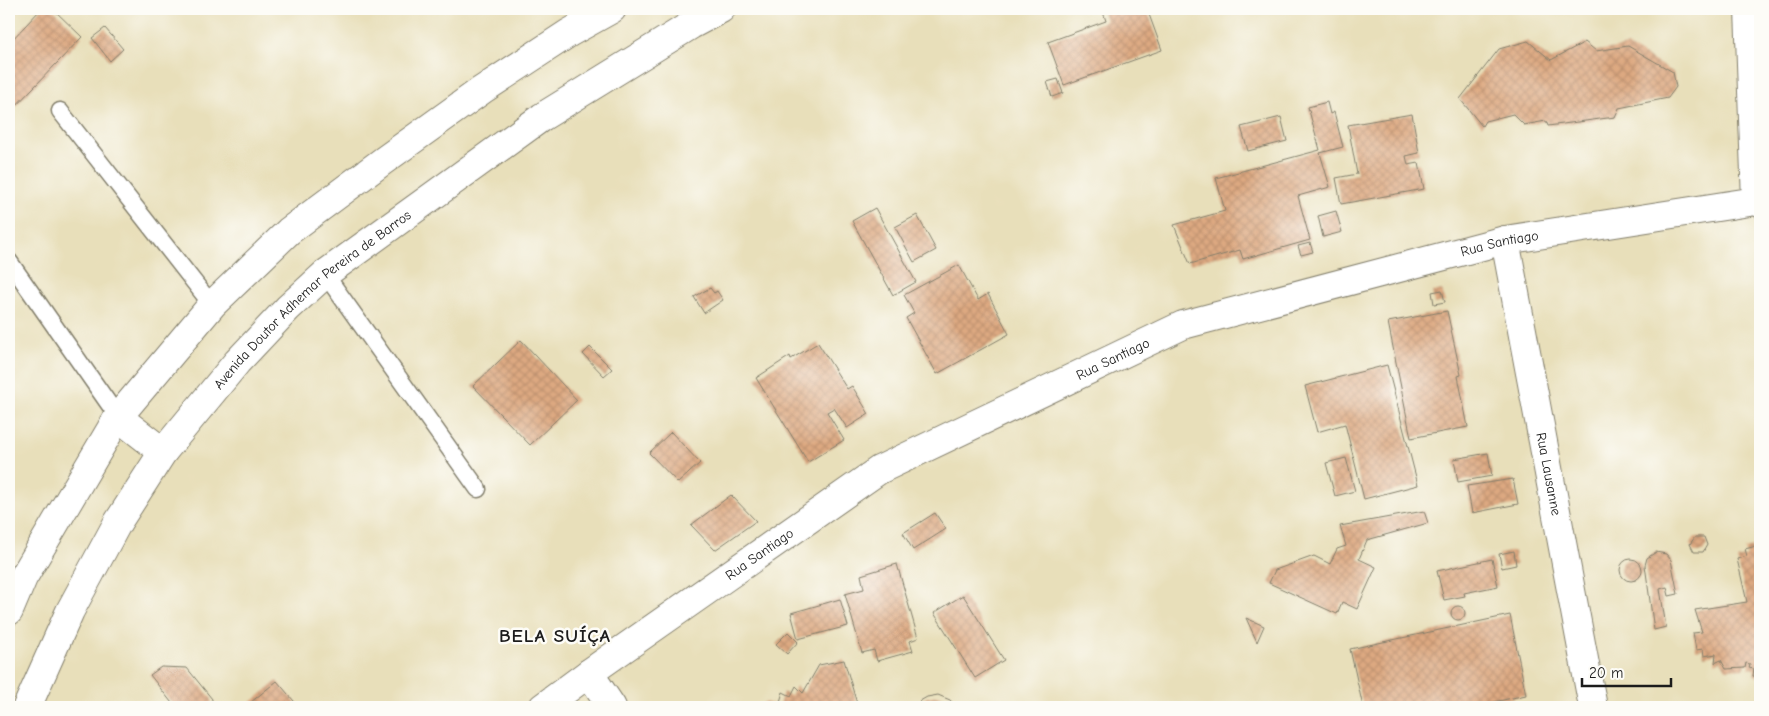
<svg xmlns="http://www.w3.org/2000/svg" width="1769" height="716" viewBox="0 0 1769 716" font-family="'Comic Neue',sans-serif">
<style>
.building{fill:url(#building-cross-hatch)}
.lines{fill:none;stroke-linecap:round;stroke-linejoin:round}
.lane-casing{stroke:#827e6b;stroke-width:19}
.street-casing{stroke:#827e6b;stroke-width:30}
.secondary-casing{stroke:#827e6b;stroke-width:30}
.lane{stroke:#fff;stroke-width:16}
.street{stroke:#fff;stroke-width:28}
.secondary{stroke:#fff;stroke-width:28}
.labels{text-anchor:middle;stroke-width:5;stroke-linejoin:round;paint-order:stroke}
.street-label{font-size:14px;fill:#1c1c1c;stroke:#fdfcf7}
.district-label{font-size:19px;font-weight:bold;letter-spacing:1px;fill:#1c1c1c;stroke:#fdfcf7}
</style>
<defs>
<pattern id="building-cross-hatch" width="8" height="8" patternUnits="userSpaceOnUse" patternTransform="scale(1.25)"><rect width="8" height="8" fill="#dda981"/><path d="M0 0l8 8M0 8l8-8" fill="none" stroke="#bd916f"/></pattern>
</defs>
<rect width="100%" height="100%" fill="#fdfcf7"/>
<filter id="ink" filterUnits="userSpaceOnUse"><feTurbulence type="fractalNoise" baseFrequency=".02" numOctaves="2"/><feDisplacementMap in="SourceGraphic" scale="10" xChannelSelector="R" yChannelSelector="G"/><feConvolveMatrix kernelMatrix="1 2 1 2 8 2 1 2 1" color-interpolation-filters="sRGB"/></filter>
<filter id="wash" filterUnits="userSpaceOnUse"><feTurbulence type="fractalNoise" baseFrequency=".0096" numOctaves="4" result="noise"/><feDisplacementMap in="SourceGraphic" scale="20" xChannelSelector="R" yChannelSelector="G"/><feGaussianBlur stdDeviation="1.12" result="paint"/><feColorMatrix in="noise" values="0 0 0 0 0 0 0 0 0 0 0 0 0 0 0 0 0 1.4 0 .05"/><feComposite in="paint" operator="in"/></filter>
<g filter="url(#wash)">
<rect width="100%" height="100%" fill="#e8dfba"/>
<g id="blocks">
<path class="building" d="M41 9H53L82 37 9 113V43Z
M1102 9H1147L1162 50 1064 85 1048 42 1106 21Z
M105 28 123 49 110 61 92 38Z
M1528 41 1551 60 1585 42 1596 51 1628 46 1673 72 1676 87 1668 98 1619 108 1615 117 1548 126 1546 121 1524 125 1513 114 1485 121 1482 126 1460 99 1499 49Z
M1058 79 1063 93 1052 97 1047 82Z
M1327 102 1330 114 1334 112 1343 147 1320 153 1330 187 1298 196 1310 240 1243 259 1240 250 1190 264 1174 225 1225 211 1216 178 1320 150 1308 107Z
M1412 114 1419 153 1406 156 1408 165 1419 163 1424 189 1341 204 1336 178 1357 174 1348 125Z
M1281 117 1287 141 1248 151 1241 127Z
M875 208 916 282 893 295 852 221Z
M1336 211 1342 232 1323 237 1318 216Z
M917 215 936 250 914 262 895 227Z
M1310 243 1313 252 1301 255 1298 246Z
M959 265 978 300 988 294 1009 334 937 374 906 318 914 313 904 295Z
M710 288 714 293 717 291 723 300 704 313 694 297Z
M1442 290 1445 302 1434 304 1432 292Z
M1447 311 1461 375 1458 376 1468 427 1411 438 1388 322Z
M521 340 577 400 530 445 473 386Z
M818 343 847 389 852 386 869 414 847 428 834 408 827 412 844 440 808 462 756 378 790 356 791 359Z
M590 347 612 369 604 376 583 354Z
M1387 365 1418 485 1364 499 1345 424 1317 432 1305 386Z
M671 432 700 463 678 483 649 453Z
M1488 453 1492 476 1458 482 1454 459Z
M1346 458 1355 491 1335 496 1326 463Z
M1513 479 1518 504 1472 513 1467 486Z
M731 495 756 521 715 550 691 525Z
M1424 511 1428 523 1367 540 1359 559 1376 567 1357 609 1342 602 1337 614 1269 583 1275 570 1314 556 1330 564 1337 549 1346 546 1340 526Z
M935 513 946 529 913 550 903 533Z
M1695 537H1704L1707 545 1703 552H1694L1690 544Z
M1760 545V677L1753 676 1754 669 1749 668 1750 664 1746 663 1745 668 1726 669 1721 660 1715 663 1716 654 1704 656 1703 649 1696 650 1693 633 1702 632 1695 610 1747 602 1737 559 1747 556 1745 549Z
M1514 551 1516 565 1502 568 1499 554Z
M1656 552 1666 554 1671 560 1678 594 1669 596 1667 587 1660 589 1666 627 1654 630 1645 565 1647 558Z
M1620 570a11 11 0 1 1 22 0a11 11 0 1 1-22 0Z
M1492 559 1498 586 1464 593 1465 596 1444 600 1437 571Z
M897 564 918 638 910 641 913 651 877 661 874 650 862 653 845 594 864 589 861 575Z
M963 595 1004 660 975 678 934 613Z
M840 599 848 626 798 639 791 613Z
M1451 613a7 7 0 1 1 14 0a7 7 0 1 1-14 0Z
M1510 615 1526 695 1471 707H1408L1407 705 1396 707H1363L1350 649Z
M1246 618 1264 626 1257 642Z
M788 632 798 642 787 654 776 644Z
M844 660 858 707H761L764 702 779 705 783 692 791 696 796 686 803 693 819 665Z
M161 667 187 668 212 699 211 707H175L150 675Z
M277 681 299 707H245Z
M938 695 950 700 957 707H915L920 701 927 697Z"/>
</g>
</g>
<g filter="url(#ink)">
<use href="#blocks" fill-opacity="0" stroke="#827e6b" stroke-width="1"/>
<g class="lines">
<g class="lane-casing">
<path id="lane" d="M60 111 212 305
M9 261 118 417
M325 274 478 489"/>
</g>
<g class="street-casing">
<g id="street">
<path d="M1749 9 1756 201"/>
<path id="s1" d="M1505 240 1593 707"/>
<path d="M589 673 612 707"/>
<path id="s2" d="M543 707 589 673 879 470 1183 325 1505 240 1756 201 1760 203"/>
</g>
</g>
<g class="secondary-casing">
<g id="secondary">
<path d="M118 417 163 452"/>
<path d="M9 611 23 578 118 417 212 305 289 231 383 161 482 90 569 33 612 9"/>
<path id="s3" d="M27 707 70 611 118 522 163 452 237 362 288 308 325 274 542 117 691 25 721 9"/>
</g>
</g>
<use href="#lane" class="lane"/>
<use href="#street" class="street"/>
<use href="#secondary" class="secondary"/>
</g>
</g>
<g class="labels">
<g class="street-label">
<text dy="5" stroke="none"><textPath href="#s2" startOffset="1075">Rua Santiago</textPath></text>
<text dy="5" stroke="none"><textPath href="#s3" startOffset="504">Avenida Doutor Adhemar Pereira de Barros</textPath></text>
<text dy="5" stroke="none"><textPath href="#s2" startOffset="670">Rua Santiago</textPath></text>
<text dy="5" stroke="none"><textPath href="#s1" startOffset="238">Rua Lausanne</textPath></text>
<text dy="5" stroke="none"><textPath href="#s2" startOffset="265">Rua Santiago</textPath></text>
</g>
<g class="district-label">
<text x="555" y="642">BELA SUÍÇA</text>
</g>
</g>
<rect width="1769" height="716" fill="none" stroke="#fdfcf7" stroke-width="30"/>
<path d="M1582 678v8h89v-8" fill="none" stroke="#1c1c1c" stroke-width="2.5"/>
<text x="1589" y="678" font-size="15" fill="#1c1c1c" stroke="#fdfcf7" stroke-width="4" paint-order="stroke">20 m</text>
</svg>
